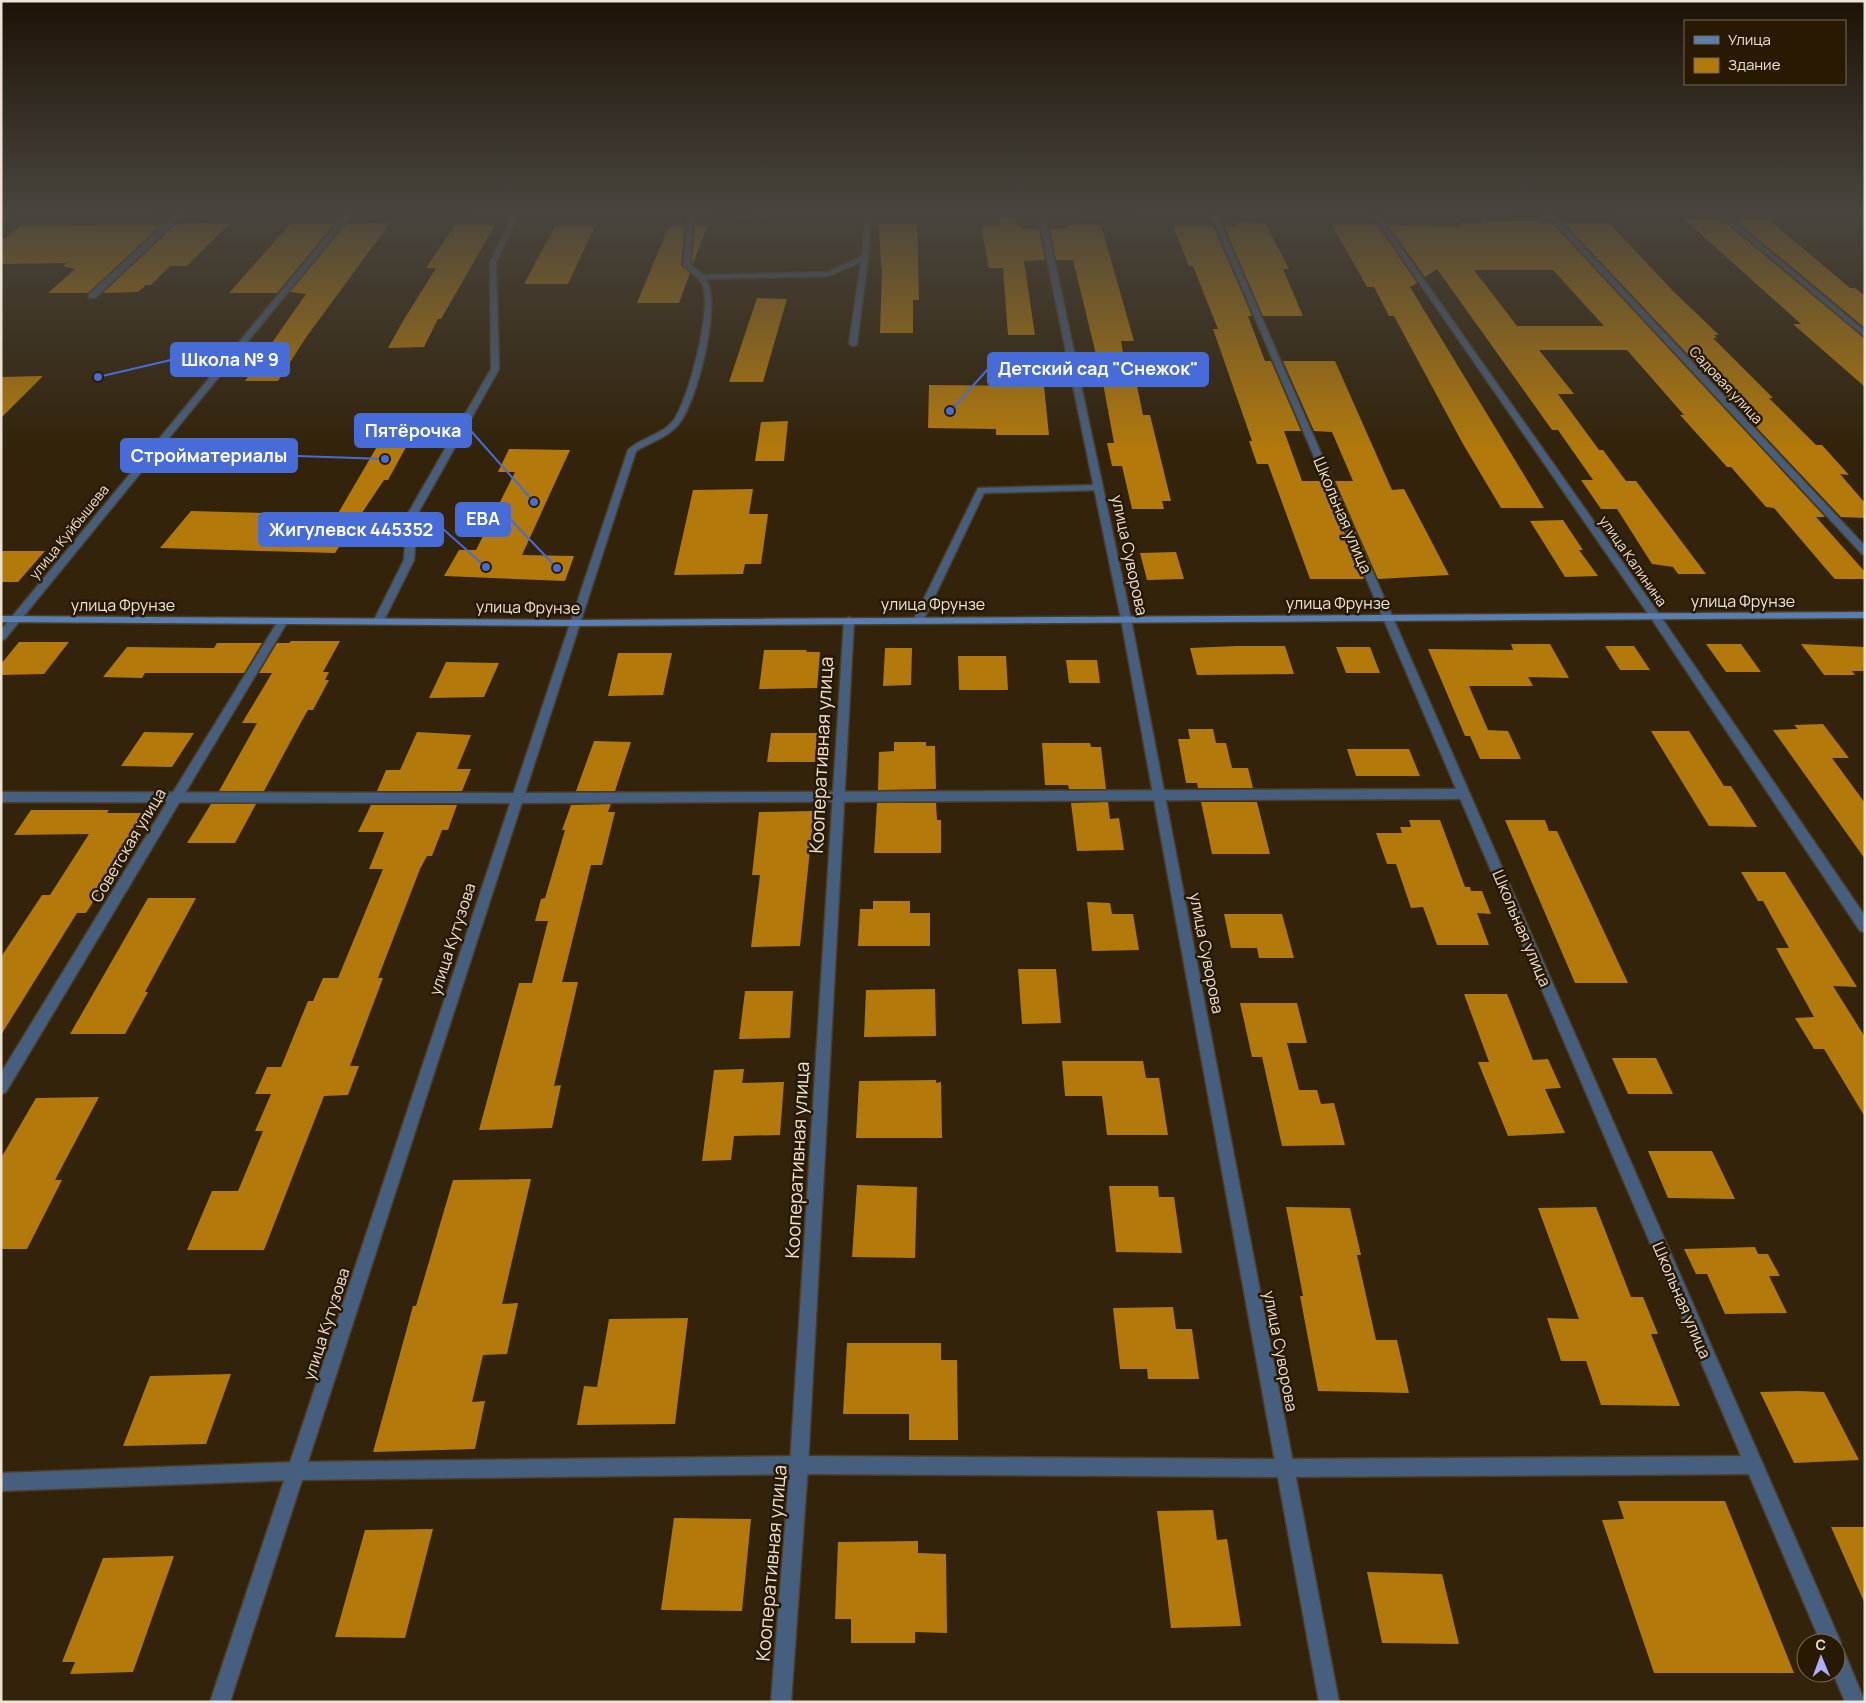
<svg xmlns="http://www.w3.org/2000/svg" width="1866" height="1703" viewBox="0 0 1866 1703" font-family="Manrope,sans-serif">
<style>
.building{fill:#b37a0b;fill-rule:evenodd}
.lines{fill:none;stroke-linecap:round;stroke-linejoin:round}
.lane-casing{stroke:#4c3e26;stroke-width:3}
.street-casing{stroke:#4c3e26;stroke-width:3}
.secondary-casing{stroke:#4c3e26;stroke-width:3}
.lane{fill:#475f7e;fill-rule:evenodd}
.street{fill:#475f7e;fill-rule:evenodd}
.secondary{fill:#597eaf;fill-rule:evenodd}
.labels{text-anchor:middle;stroke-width:5;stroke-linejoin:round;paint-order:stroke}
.far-street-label{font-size:14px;fill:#ede2d4;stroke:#281902}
.street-label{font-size:16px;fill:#ede2d4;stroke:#281902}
.near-street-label{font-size:19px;fill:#ede2d4;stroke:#281902}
.leader{fill:none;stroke:#476cd7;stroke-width:2}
.callout-dot{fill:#476cd7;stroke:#281902;stroke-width:2}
.callout{fill:#476cd7;stroke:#476cd7;stroke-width:2}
.callout-label{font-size:18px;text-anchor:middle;font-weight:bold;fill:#fff}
</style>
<rect width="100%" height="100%" fill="#32230a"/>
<path class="building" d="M999 218H1015L1017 226H1021V229H1039L1045 260 1024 261 1035 335H1008L1003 268H989L981 226H1000Z
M1684 219H1721L1865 339V387L1793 324H1801Z
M1734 219H1768L1850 288H1855L1865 296V328Z
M1482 221H1540L1542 223H1552L1825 517H1816L1865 572V579H1835L1832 576 1774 508 1766 507 1731 467H1727L1680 415H1684L1627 350H1539L1574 394H1558L1599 450H1603L1626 481H1636L1706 574H1678L1673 567 1652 564 1617 509H1601L1581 480H1593L1558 430H1552L1437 269 1425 277 1388 225 1463 227 1460 223H1483ZM1474 270H1553L1604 326H1517Z
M1235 222 1265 223 1289 269H1283L1303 316H1263L1224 226H1237Z
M189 223 229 224 187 266H170L151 285H146L138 292 103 293 175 225Z
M390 223 307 336 278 381H245L306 294 290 292 346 224Z
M1564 223H1609L1673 291 1719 335H1714L1717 338H1713L1773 398H1769L1816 445H1822L1849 475 1840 474 1865 503V518L1841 517Z
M290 224H334L277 293H229Z
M879 224H917L919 300H913V333H880L882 268H881Z
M161 225 88 293H48L75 269 63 266 67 263 1 264V241L20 226Z
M455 225H495L441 319H438L424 347 388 348 403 321 436 268H426Z
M1067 225H1101L1134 341H1121L1129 386H1137L1143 415H1150L1171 501H1162L1164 509H1132L1122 466H1112L1107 443H1114L1103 383 1073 260H1056L1050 229H1067Z
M1332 225H1377L1417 283 1410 287 1544 508H1501L1463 444 1394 316H1389L1374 287H1367Z
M555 226H595L568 284H524Z
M669 226H685L681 265 690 273 679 303H637Z
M695 226H707L693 264 692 263Z
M1173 226H1213L1252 316H1248L1265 361H1271L1301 431H1284L1302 481H1323L1364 579H1310L1268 464H1257L1249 441H1252L1213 329H1218L1193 266H1189Z
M757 298 787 299 763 382H729Z
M1283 361H1335L1392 490 1404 489 1449 575 1378 579 1335 481H1353L1332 432 1314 431Z
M43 376 1 418V377Z
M929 385 1044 386 1049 435H996V429L928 428Z
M788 421 784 461H755L761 422Z
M382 438H411L388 480H384L335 553 160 548 191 511 337 515Z
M509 449 570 450 522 555 574 556 565 581 444 576 459 550H476L515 472H498Z
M753 489 749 514H768L761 564H745L743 574 674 575 693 490Z
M1563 520 1583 550H1579L1598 576 1565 577 1530 521Z
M1 551H45L18 582H1Z
M1176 552 1184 579 1147 580 1140 553Z
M291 641H340L323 672H329L325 680H329L313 710H308L300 724 264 791H219L257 723H242L272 673H259L277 643H289Z
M19 642H69L44 674 1 675V664Z
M217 643H262L244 673H145L142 678 103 677 127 647 214 648Z
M1511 644H1550L1569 678 1528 677 1533 686H1469L1488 730 1508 731 1521 759H1480L1470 736H1465L1428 649 1513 650Z
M1706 644H1741L1761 672H1726Z
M1801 644 1865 647V671H1852L1855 675H1824Z
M1237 646H1285L1294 674 1197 675 1190 648Z
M1605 646H1634L1650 670H1620Z
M1336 647H1370L1380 673H1346Z
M885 648H912L911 685 883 686Z
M764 650H807L806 652H820L817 688 759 689Z
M618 653H672L663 695 608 696Z
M958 656H1006L1008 690H959Z
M1066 660H1097L1100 683H1069Z
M446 662 499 663 484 697 429 698Z
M1823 724 1849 758H1832L1865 803V859L1773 730 1798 729 1794 725Z
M1188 729H1213L1216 743H1226L1232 768H1248L1253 788H1198L1197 783H1186L1178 739H1190Z
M1651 731H1689L1724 786H1731L1757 827 1709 826Z
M144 732 194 733 172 767 121 766Z
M417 732 471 735 457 769H471L462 791H377L386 770H400Z
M771 733H817L815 762H767Z
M594 741 631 742 615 791H576Z
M894 742H926V746H935L936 789 878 790 879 752 894 751Z
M1042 743H1090L1091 747H1101L1106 789H1069L1068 785H1045Z
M1347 749H1409L1420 776H1356Z
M1108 802 1110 819 1119 818 1124 850 1077 851 1071 803Z
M1201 802H1257L1270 854H1212Z
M877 803H936L937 820H941V853H874Z
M211 804H256L235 843H187Z
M611 804 608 812H615L602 865H591L562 982H578L554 1086 561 1085 552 1128 479 1130 519 983H532L548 921H535L541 899 545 898 565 830H562L571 805Z
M371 805H457L448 830H442L432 856H427L420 869 378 978H383L350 1066H359L348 1095 324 1096 264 1250H187L212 1191H238L263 1131H255L271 1094H255L267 1067H281L308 1001H313L323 978H338L383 869H369L384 832H358Z
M31 810H109L107 813H149L86 913H77L1 1035V957L42 895H50L89 834 14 835Z
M814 811 800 946 751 947 760 875H752L759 812Z
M1409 820H1440L1465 887H1470L1471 891H1482L1491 914 1477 913 1489 945H1437L1423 907 1411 908 1396 864H1387L1376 833H1402L1400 827H1411Z
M1505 820H1545L1549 831H1557L1628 983H1575Z
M1741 872H1785L1857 987 1833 986 1865 1037V1117L1824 1049H1814L1795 1018 1814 1017 1776 948H1789L1763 901H1758Z
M148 898H196L145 992H148L125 1034H70Z
M873 901H910V913H930V946H858L860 909H873Z
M1087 902 1110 903 1112 914H1133L1139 950 1092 951Z
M1224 914H1282L1294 958H1259L1257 948H1231Z
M1018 969H1056L1061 1023 1022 1024Z
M935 989 936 1036 864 1037 866 990Z
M745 991H793L790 1038 739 1039Z
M1464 994H1507L1533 1060 1548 1059 1561 1088 1545 1089 1565 1133 1508 1136 1478 1062H1489Z
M1240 1003H1297L1307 1043H1287L1299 1090H1317L1321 1104 1334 1103 1345 1145 1282 1146 1262 1057H1252Z
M1612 1058H1656L1673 1094H1628Z
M1062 1061H1143L1146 1078H1159L1168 1135H1107L1102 1096H1065Z
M744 1069 742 1083 784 1082 780 1135 734 1136 731 1160 702 1161 714 1070Z
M936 1080V1083L941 1082 942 1138H856L859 1081Z
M99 1097 55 1180H62L27 1249H1V1158L36 1098Z
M1648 1151H1712L1735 1199 1668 1198Z
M531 1179 502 1304 518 1303 507 1354 483 1355 472 1402 485 1401 475 1449 373 1452 413 1306H416L453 1180Z
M857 1185 917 1187 915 1258 852 1257Z
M1109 1186H1158L1159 1197H1174L1182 1253 1116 1252Z
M1286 1207 1350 1208 1361 1255H1357L1376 1340H1397L1409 1393 1318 1391 1300 1296H1303Z
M1596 1207 1631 1297H1643L1658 1334H1651L1680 1406 1601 1405 1586 1361H1561L1547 1318 1579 1319 1538 1208Z
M1755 1247 1758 1254H1768L1780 1276H1769L1787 1313 1725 1314 1707 1274H1696L1684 1249Z
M1173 1307 1176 1329H1192L1199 1379H1148L1147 1369H1120L1113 1308Z
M688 1318 675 1424 577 1425 584 1386 597 1387 609 1319Z
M847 1343H941V1360H957L958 1440H909V1414H843Z
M231 1374 206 1444 123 1446 150 1376Z
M1798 1391 1824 1392 1859 1460 1794 1463 1760 1392Z
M1618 1501H1725L1794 1673H1654L1602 1520 1624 1519Z
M1213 1510 1217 1540 1227 1539 1241 1626 1171 1628 1157 1511Z
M674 1518 751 1519 742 1611 661 1610Z
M1831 1527H1865V1604Z
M433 1529 405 1638 335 1637 365 1530Z
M918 1541V1553L946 1554 947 1633 915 1632V1643H851V1619H835L838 1542Z
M174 1556 133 1672 70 1674 75 1662H62L103 1558Z
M1367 1572 1442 1574 1459 1644 1382 1643Z"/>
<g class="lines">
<g class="lane-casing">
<path id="lane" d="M1098 485 1103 488 1101 490 984 493 924 619 919 622 915 621 914 619 978 488Z
M1464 789 1470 794 1464 799 517 803 1 802V792L517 793Z
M799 1456 1285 1459 1754 1456 1760 1459 1763 1465 1760 1471 1754 1474 1285 1477 799 1474 296 1480 1 1491V1473L296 1462Z"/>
</g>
<g class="street-casing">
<path id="street" d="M8 213H15L1 223V218Z
M154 213H477L474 215H351L5 639 1 640V630L344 215H183L95 298H89V294L175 215H157Z
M513 213H519L496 263 499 369 417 515 414 560 383 622H375L374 620 404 560 407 515 491 369 490 263Z
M688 213H694L690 264 703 275 828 272 862 256 865 217 714 215 711 213H1135L1132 215 1045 216 1131 619 1339 1702H1319L1121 619 1038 216 871 217 868 257 857 344 853 346 849 344 861 262 829 276 706 279C722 303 697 404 678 425 668 437 649 443 636 451L230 1702H210L628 450C640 438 662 435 673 421 688 402 712 310 703 287 700 277 690 272 683 265Z
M1210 213H1216L1838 1636 1841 1643 1839 1647 1843 1649 1865 1702H1845L1833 1673H1836V1643H1821Z
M1371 213H1377L1659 614 1865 916V932L1860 931 1651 618Z
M1512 213H1614L1611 215H1554L1865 546V555L1862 554 1547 215H1515Z
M1717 213H1724L1865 331V337Z
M849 617 854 620 808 1465 791 1702H771L790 1465 844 620Z
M283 618 288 621 6 1092 1 1094V1073L278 621Z"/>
</g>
<g class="secondary-casing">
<path id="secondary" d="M1865 612V618L575 626 1 622V616L575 620Z"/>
</g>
<use href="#lane" class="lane"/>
<use href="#street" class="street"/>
<use href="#secondary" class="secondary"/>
</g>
<linearGradient id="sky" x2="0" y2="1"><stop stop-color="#1c1306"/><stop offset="0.47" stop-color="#49453e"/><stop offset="1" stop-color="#49453e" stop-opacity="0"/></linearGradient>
<rect width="1866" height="451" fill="url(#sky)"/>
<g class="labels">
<g class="far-street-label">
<text transform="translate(1726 385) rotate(47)" y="5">Садовая улица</text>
<text transform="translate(69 532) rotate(-51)" y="5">улица Куйбышева</text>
<text transform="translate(1633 561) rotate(55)" y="5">улица Калинина</text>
</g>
<g class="street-label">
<text transform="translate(1343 515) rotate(67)" y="6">Школьная улица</text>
<text transform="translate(1130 555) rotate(78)" y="6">улица Суворова</text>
<text x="1743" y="607">улица Фрунзе</text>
<text x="1338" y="609">улица Фрунзе</text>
<text x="933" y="610">улица Фрунзе</text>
<text x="123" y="611">улица Фрунзе</text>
<text transform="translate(528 607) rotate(1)" y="6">улица Фрунзе</text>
<text transform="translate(128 845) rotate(-59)" y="6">Советская улица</text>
<text transform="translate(1522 928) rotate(67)" y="6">Школьная улица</text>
<text transform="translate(452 939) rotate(-72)" y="6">улица Кутузова</text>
<text transform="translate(1207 953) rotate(79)" y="6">улица Суворова</text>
<text transform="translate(1682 1300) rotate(67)" y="6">Школьная улица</text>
<text transform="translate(326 1324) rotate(-72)" y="6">улица Кутузова</text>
<text transform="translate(1281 1351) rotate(79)" y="6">улица Суворова</text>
</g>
<g class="near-street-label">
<text transform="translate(821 755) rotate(-87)" y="7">Кооперативная улица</text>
<text transform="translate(797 1160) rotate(-87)" y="7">Кооперативная улица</text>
<text transform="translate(771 1563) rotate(-85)" y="7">Кооперативная улица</text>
</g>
</g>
<path class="leader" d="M98 377L171 360M950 411L988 369M534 502L471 431M385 459L297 456M557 568L510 519M486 567L443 529"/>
<g class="callout-dot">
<circle cx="98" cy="377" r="5"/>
<circle cx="950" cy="411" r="5"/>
<circle cx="534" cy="502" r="5"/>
<circle cx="385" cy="459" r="5"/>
<circle cx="557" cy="568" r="5"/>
<circle cx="486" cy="567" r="5"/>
</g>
<g class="callout">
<rect x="171" y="343" width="118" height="33" rx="5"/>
<rect x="988" y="353" width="220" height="33" rx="5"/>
<rect x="355" y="414" width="116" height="33" rx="5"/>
<rect x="121" y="439" width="176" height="33" rx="5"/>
<rect x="456" y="503" width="54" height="33" rx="5"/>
<rect x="259" y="513" width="184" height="33" rx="5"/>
</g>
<g class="callout-label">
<text x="230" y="366">Школа № 9</text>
<text x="1098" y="375">Детский сад "Снежок"</text>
<text x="413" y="437">Пятёрочка</text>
<text x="209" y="462">Стройматериалы</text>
<text x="483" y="525">ЕВА</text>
<text x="351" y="536">Жигулевск 445352</text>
</g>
<rect width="1866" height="1703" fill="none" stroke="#ede2d4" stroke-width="5"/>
<rect x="1684" y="20" width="162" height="65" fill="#281902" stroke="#776956"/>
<rect x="1694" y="36" width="25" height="8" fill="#597eaf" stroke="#776956"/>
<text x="1728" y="45" font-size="15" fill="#ede2d4">Улица</text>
<rect x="1694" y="58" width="25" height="15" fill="#b37a0b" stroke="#776956"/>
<text x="1728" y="70" font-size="15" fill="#ede2d4">Здание</text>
<g transform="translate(1821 1658) rotate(359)"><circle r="24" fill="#281902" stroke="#776956"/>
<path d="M0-4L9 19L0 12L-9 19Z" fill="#adaffb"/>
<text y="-8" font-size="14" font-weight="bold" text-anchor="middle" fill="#ede2d4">С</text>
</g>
</svg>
